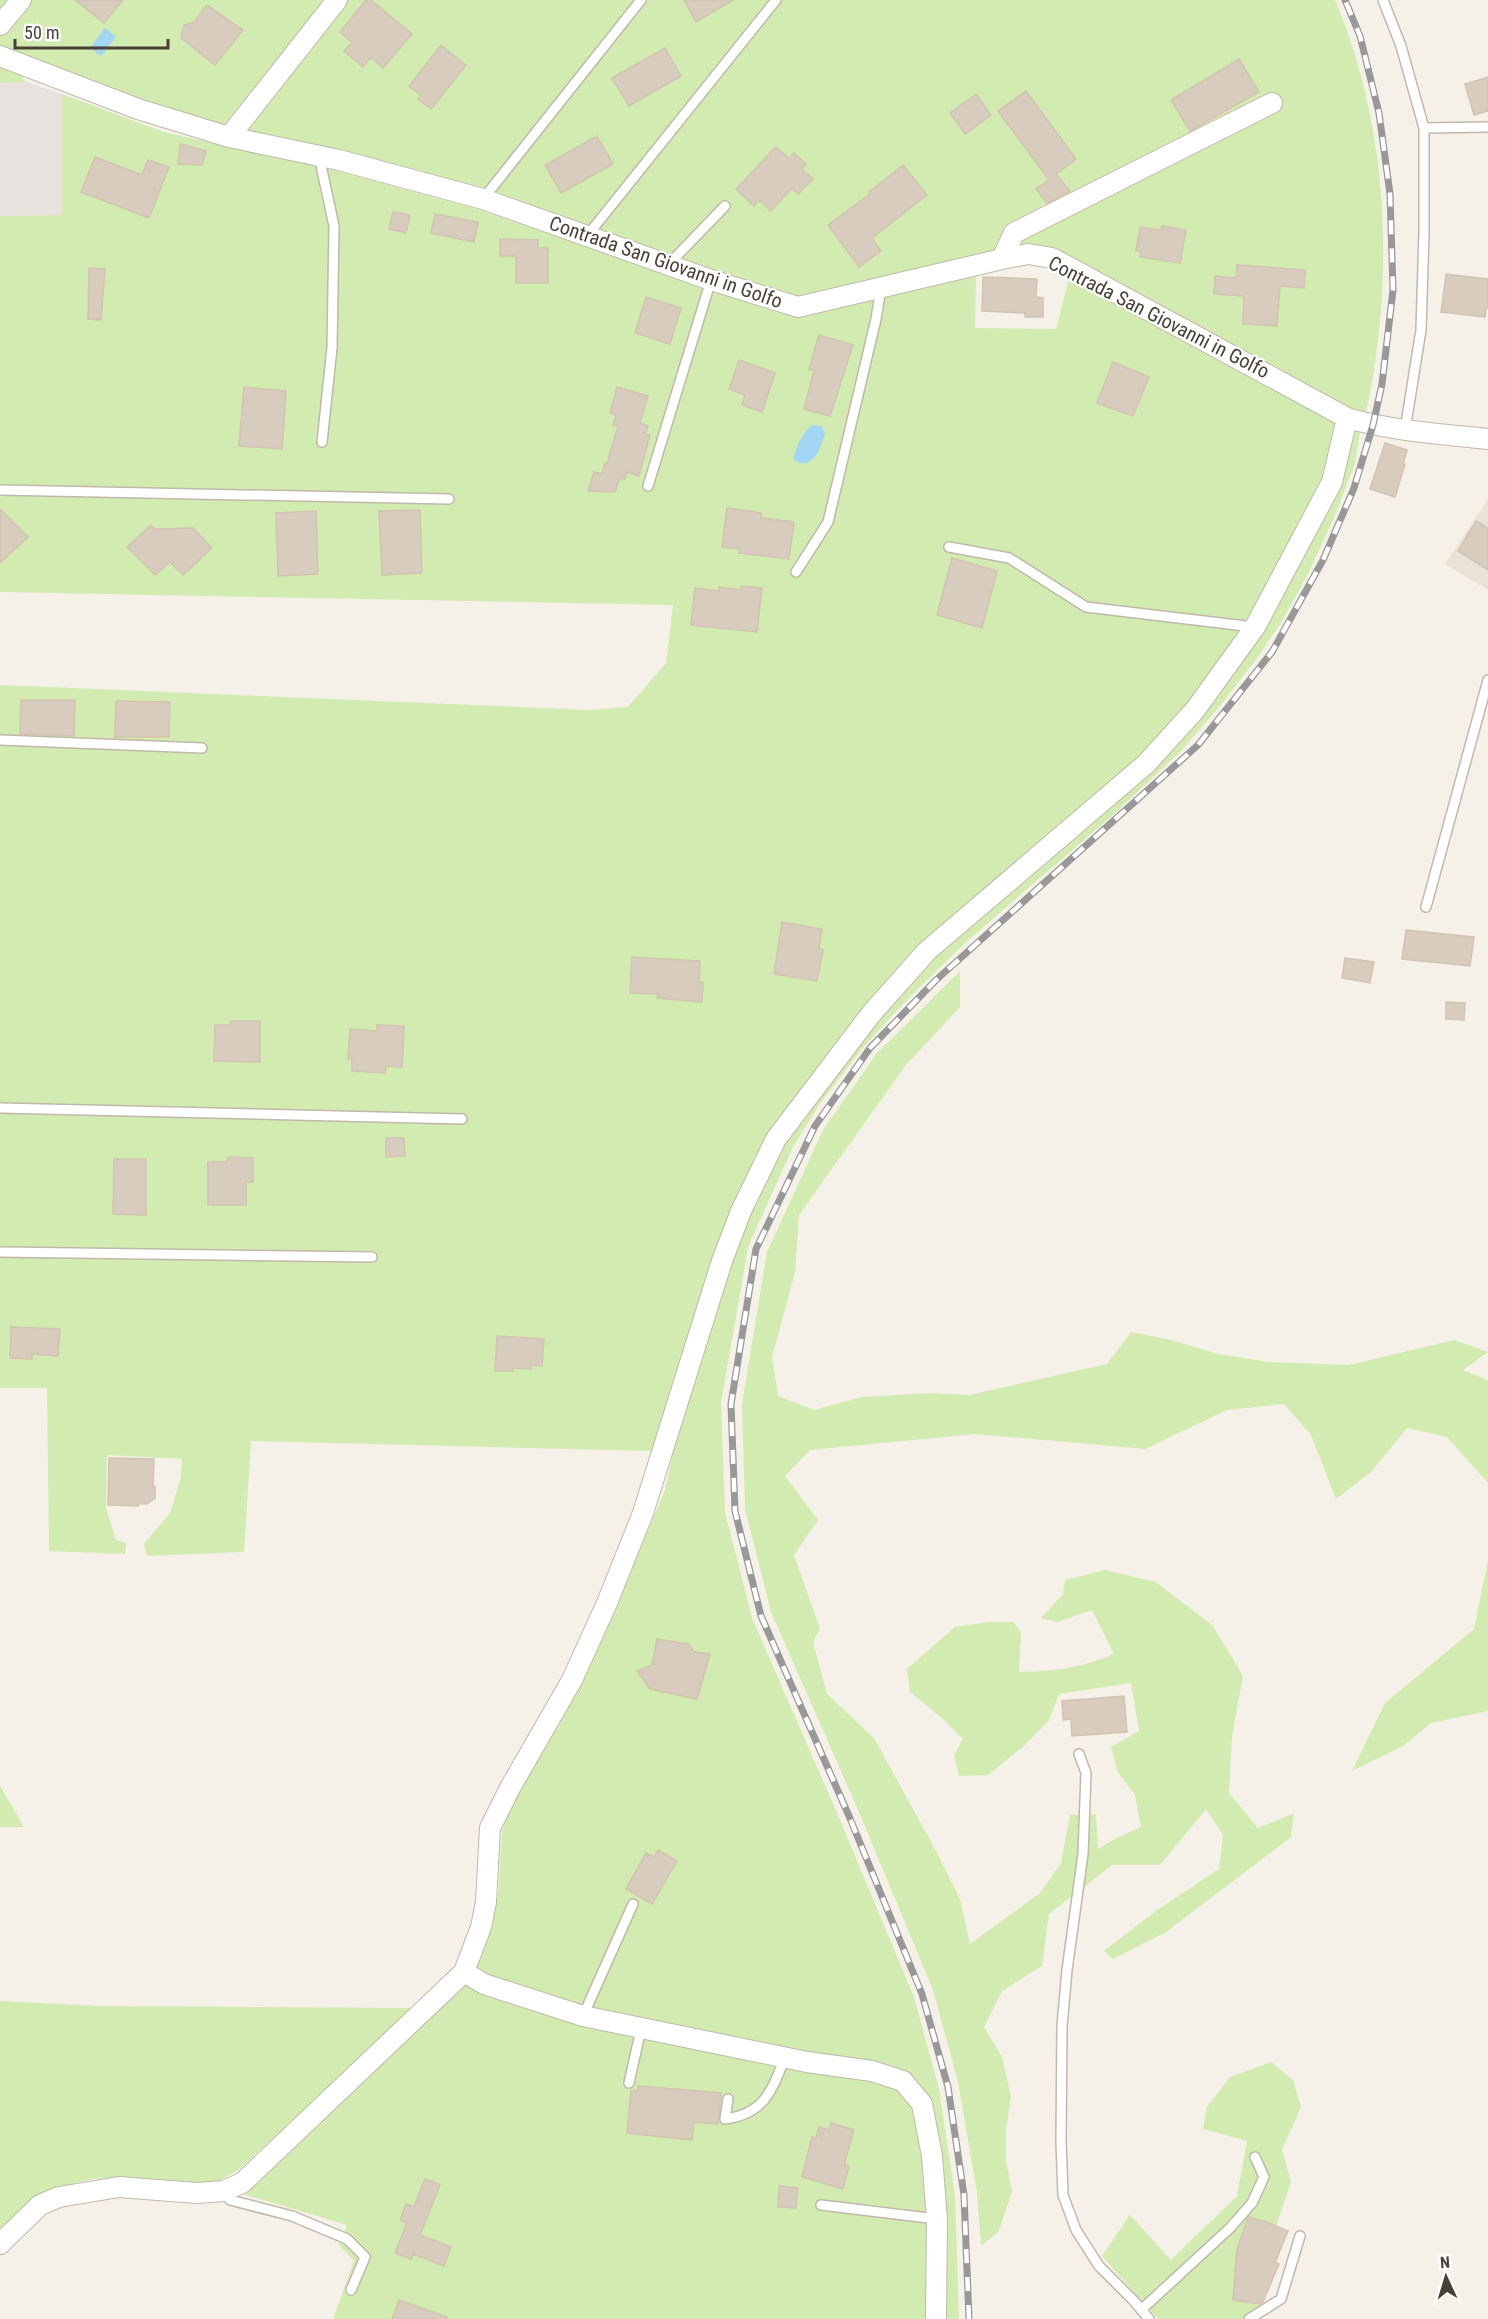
<svg xmlns="http://www.w3.org/2000/svg" width="1488" height="2319" viewBox="0 0 1488 2319" font-family="'Roboto Condensed',sans-serif">
<style>
.residential{fill:#e9e2d6}
.industrial{fill:#e7e2dd}
.green{fill:#d2ebb0}
.water{fill:#a3d6f4}
.building{fill:#d7ccbd;stroke:#d2c4b0;stroke-width:1.5}
.lines{fill:none;stroke-linecap:round;stroke-linejoin:round}
.lane-casing{stroke:#c1b8aa;stroke-width:12}
.street-casing{stroke:#c1b8aa;stroke-width:22}
.lane{stroke:#fff;stroke-width:9}
.street{stroke:#fff;stroke-width:20}
.rail-casing{stroke:#989898;stroke-width:7}
.rail{stroke:#fff;stroke-width:4.5;stroke-dasharray:14;stroke-linecap:butt}
.labels{text-anchor:middle;stroke-width:4.5;stroke-linejoin:round;paint-order:stroke}
.street-label{font-size:20px;fill:#494136;stroke:#fff}
</style>
<rect width="100%" height="100%" fill="#f5f1e8"/>
<path class="residential" d="M1488 499V590L1445 564Z"/>
<path class="industrial" d="M26 82 62 94V215L0 216V83Z"/>
<path class="green" d="M0 0H1335C1390 130 1395 281 1365 418L1048 252 797 302 227 133 0 53Z
M0 66 20 74 26 82 0 83Z
M62 94 164 132 341 172 477 209 782 314 889 292 976 271 975 328 1056 329 1070 274 1339 419 1360 433 1355 463 1337 511 1308 574 1281 623 1255 661 1219 707 1180 752 1114 814 966 942 902 1005 862 1049 821 1102 793 1147 748 1247 721 1404 725 1512 752 1618 840 1820 914 1997 939 2089 955 2196 959 2319H333L354 2261 339 2245 347 2225 243 2194 457 1989 485 1949 498 1897 502 1832 514 1795 561 1722 600 1644 665 1490 674 1449 651 1451 251 1441 244 1552 147 1556 144 1544 170 1513 181 1477 182 1459 107 1455 106 1508 116 1540 126 1543 125 1554 49 1551 47 1388H0V685L591 710 628 707 666 663 673 605 0 592V216L62 215Z
M960 971V1007L906 1065 799 1215 795 1273 772 1357 778 1396 814 1410 862 1397 930 1393 969 1395 1107 1364 1131 1332 1171 1340 1218 1354 1268 1362 1349 1365 1454 1340 1488 1352 1463 1370 1488 1380V1483L1447 1437 1407 1428 1371 1472 1336 1499 1311 1435 1284 1404 1227 1410 1145 1449 975 1434 810 1450 785 1476 818 1520 794 1555 820 1629 813 1642 827 1694 874 1738 936 1851 960 1899 970 1944 1040 1893 1061 1863 1070 1815 1096 1814 1098 1849 1118 1837 1141 1827 1135 1795 1117 1771 1111 1747 1139 1731 1131 1683 1059 1694 1049 1720 1025 1745 988 1775 959 1776 954 1755 963 1739 942 1718 910 1692 907 1669 955 1627 988 1622H1013L1021 1632 1019 1672C1056 1671 1080 1668 1114 1654L1092 1610 1057 1622 1041 1618 1063 1594 1065 1580 1105 1570 1156 1582 1213 1626 1243 1676 1232 1736 1229 1793 1258 1828 1294 1813 1291 1837 1166 1932 1113 1959 1104 1951 1157 1910 1219 1869 1223 1835 1206 1809 1160 1865H1112L1049 1914 1042 1966 1002 1991 984 2027 1002 2057 1011 2097 1006 2130V2161L1012 2191 999 2231 981 2246 977 2193 958 2082 933 1990 859 1812 771 1612 745 1509 742 1404 767 1252 823 1130 877 1053Z
M1488 1560V1711L1431 1723 1403 1746 1352 1771 1385 1703 1474 1629Z
M0 1786 24 1827H0Z
M0 2001 99 2006 417 2008 239 2169 213 2185 174 2184 129 2177 93 2179 75 2183 37 2198 0 2231Z
M1271 2062 1293 2080 1301 2107 1282 2150 1291 2182 1276 2226 1247 2217 1237 2250 1233 2300 1262 2305V2319H1158L1102 2256 1130 2215 1171 2260 1237 2196 1247 2141 1203 2129 1207 2107 1230 2077Z"/>
<path class="water" d="M105 28 116 37 101 56 90 48Z
M812 425 821 426 825 433C821 449 812 473 793 459 796 448 802 432 812 425Z"/>
<path class="building" d="M75 0H123L104 23Z
M366 0H371L412 34 383 68 371 57 363 67 344 51 352 42 340 32Z
M684 0H733L696 22Z
M207 5 243 30 215 65 181 38 184 25 194 22Z
M441 45 466 65 431 109 418 99 421 95 409 86Z
M665 48 681 76 629 106 612 78Z
M1239 59 1259 92 1190 131 1171 100Z
M1488 77V111L1474 115 1465 84Z
M1026 91 1076 159 1056 174 1070 191 1047 203 1036 189 1049 180 998 111Z
M976 94 991 115 965 134 950 113Z
M597 136 613 164 561 193 545 165Z
M180 144 206 151 202 165 178 164Z
M776 147 789 158 794 153 806 164 802 169 813 179 798 194 792 188 771 211 759 200 754 206 736 189Z
M95 157 142 175 148 160 169 167 149 218 81 192Z
M903 165 927 195 872 238 881 251 859 267 828 225 870 194 869 192Z
M393 212 410 215 406 233 389 229Z
M435 214 478 222 474 242 431 233Z
M1162 226 1186 230 1180 263 1140 257 1141 252 1136 251 1140 227 1161 230Z
M500 239 538 240V248H548V283H516V256H500Z
M1237 265 1305 270 1304 288 1280 286 1277 326 1243 324 1244 296 1214 294 1215 276 1236 278Z
M89 268 105 269 101 320 88 319Z
M1446 274 1488 279V308H1486L1485 317 1441 312Z
M983 277 1037 279 1036 297 1043 298V317H1025V313L982 311Z
M646 297 681 308 670 344 635 333Z
M819 335 853 345 830 416 804 409 814 371 809 369Z
M739 360 775 373 762 412 742 405 745 395 729 389Z
M1113 362 1149 377 1133 416 1097 403Z
M244 387 286 391 282 449 239 446Z
M617 387 648 396 640 423 648 426 645 434 650 435 639 476 627 472 625 479 620 478 615 492 588 491 594 472 602 474 605 463 607 464 618 426 613 425 616 415 610 413Z
M1385 443 1407 450 1403 464H1405L1395 497 1370 489Z
M727 508 761 513V518L794 522 789 559 739 553V549L722 547Z
M0 509 28 537 0 563Z
M420 510 422 573 382 575 379 511Z
M316 511 318 574 278 576 276 513Z
M1476 521 1488 528V570L1458 551Z
M151 525 155 529 193 528 212 548 183 575 170 562 155 575 127 547Z
M952 558 997 571 982 628 937 615Z
M741 586 762 588 757 632 691 625 695 588 719 591V587L741 590Z
M21 700H75L74 736 20 734Z
M116 701 170 702 169 737H115Z
M782 922 822 929 819 949 823 950 817 981 774 974Z
M1406 930 1474 937 1470 966 1402 959Z
M632 957 700 961 699 982H703L702 1002 657 998 658 994 630 993Z
M1345 958 1374 962 1370 983 1342 978Z
M1446 1002 1465 1003 1464 1020 1446 1019Z
M231 1021H260V1062L214 1061 215 1025H230Z
M377 1025 404 1026 402 1067 386 1066 385 1073 352 1071V1059H348L350 1029 377 1031Z
M386 1138H404L405 1156 386 1157Z
M228 1157 253 1158V1182H246V1205H208V1162H227Z
M114 1159H146V1215L113 1214Z
M11 1327 60 1329 58 1356 32 1354V1359L10 1358Z
M497 1336 544 1339 542 1366 531 1365V1369L513 1368V1371H495Z
M109 1458 154 1459 153 1486H155V1498L147 1504H138V1506L108 1505Z
M657 1639 688 1644 694 1652 710 1654 697 1699 650 1689 637 1671 652 1665Z
M1124 1696 1127 1732 1072 1736 1071 1719 1063 1720 1062 1701Z
M658 1850 677 1861 652 1904 626 1889 646 1853 654 1857Z
M638 2086 721 2093 718 2124 694 2122 692 2140 627 2133 631 2091H637Z
M831 2123 854 2130 844 2165 849 2166 843 2189 802 2177 812 2137 816 2138 819 2127 829 2130Z
M425 2179 440 2185 420 2235 451 2247 444 2266 413 2254 411 2259 395 2253 407 2223 400 2220 406 2204 414 2207Z
M779 2186 798 2188 796 2208 778 2207Z
M1248 2217 1266 2222 1288 2231 1275 2263 1279 2264 1263 2302 1260 2304 1233 2300 1237 2250Z
M399 2300 447 2317 446 2319H392Z"/>
<g class="lines">
<g class="lane-casing">
<path id="lane" d="M1383 0 1401 46 1424 128V232L1421 330 1405 430
M1424 128 1488 127
M319 156 334 226 332 348 322 442
M483 199 641 0
M587 236 776 0
M669 264 725 206
M648 486 711 280
M0 490 449 499
M949 547 1009 558 1086 607 1254 627
M796 572 828 522 876 319 881 288
M0 740 202 748
M1426 907 1488 680
M0 1108 462 1119
M0 1252 372 1257
M1079 1754 1086 1773 1083 1854 1067 1970 1062 2026 1061 2141 1063 2195 1076 2230 1099 2266 1134 2301 1149 2319
M583 2016 633 1904
M629 2083 641 2029
M728 2099 725 2119C764 2114 772 2091 785 2057
M224 2191 230 2200 292 2216 347 2239 365 2257 351 2290
M821 2205 937 2219
M1141 2310 1230 2228 1252 2203 1264 2177 1255 2157
M1249 2319 1281 2299 1300 2236"/>
</g>
<g class="street-casing">
<path id="street" d="M0 25 21 0
M0 56 138 109 229 137 339 160 483 199 711 280 798 307 1002 259 1028 254 1052 258 1347 418C1393 431 1441 434 1488 439
M229 137 337 0
M1002 259 1014 233 1272 103
M0 2244 40 2205 59 2197 119 2187 197 2193 224 2191 242 2183 464 1972
M936 2319 937 2219 932 2156 922 2104 903 2081 872 2071 807 2062 583 2016 484 1984 464 1972 481 1927 486 1902 490 1828 511 1786 572 1680 607 1603 643 1513 722 1261 741 1211 776 1139 871 1014 927 951 1146 764 1195 710 1255 627 1332 482 1347 418"/>
</g>
<use href="#lane" class="lane"/>
<use href="#street" class="street"/>
<g class="rail-casing">
<path id="rail" d="M969 2319 964 2195 948 2087 922 1994 849 1816 761 1616 735 1511 731 1404 756 1249 815 1126 870 1048 936 980 1198 745 1272 652 1323 560 1354 488 1373 425 1382 384 1393 290 1390 194 1379 113 1360 36 1345 0"/>
</g>
<use href="#rail" class="rail"/>
</g>
<g class="labels">
<g class="street-label">
<text transform="translate(666 262) rotate(19)" y="7">Contrada San Giovanni in Golfo</text>
<text transform="translate(1159 317) rotate(27)" y="7">Contrada San Giovanni in Golfo</text>
</g>
</g>
<g transform="translate(1446 2277) rotate(356)" stroke="#ffffff" stroke-width="4.5" paint-order="stroke">
<path d="M0-4.5L10 22L0 15L-10 22Z" fill="#494136"/>
<text y="-9" font-size="16" font-weight="bold" text-anchor="middle" fill="#494136">N</text>
</g>
<path d="M15 39v9h153v-9" fill="none" stroke="#494136" stroke-width="3"/>
<text x="24" y="39" font-size="18" fill="#494136" stroke="#ffffff" stroke-width="4.5" paint-order="stroke">50 m</text>
</svg>
